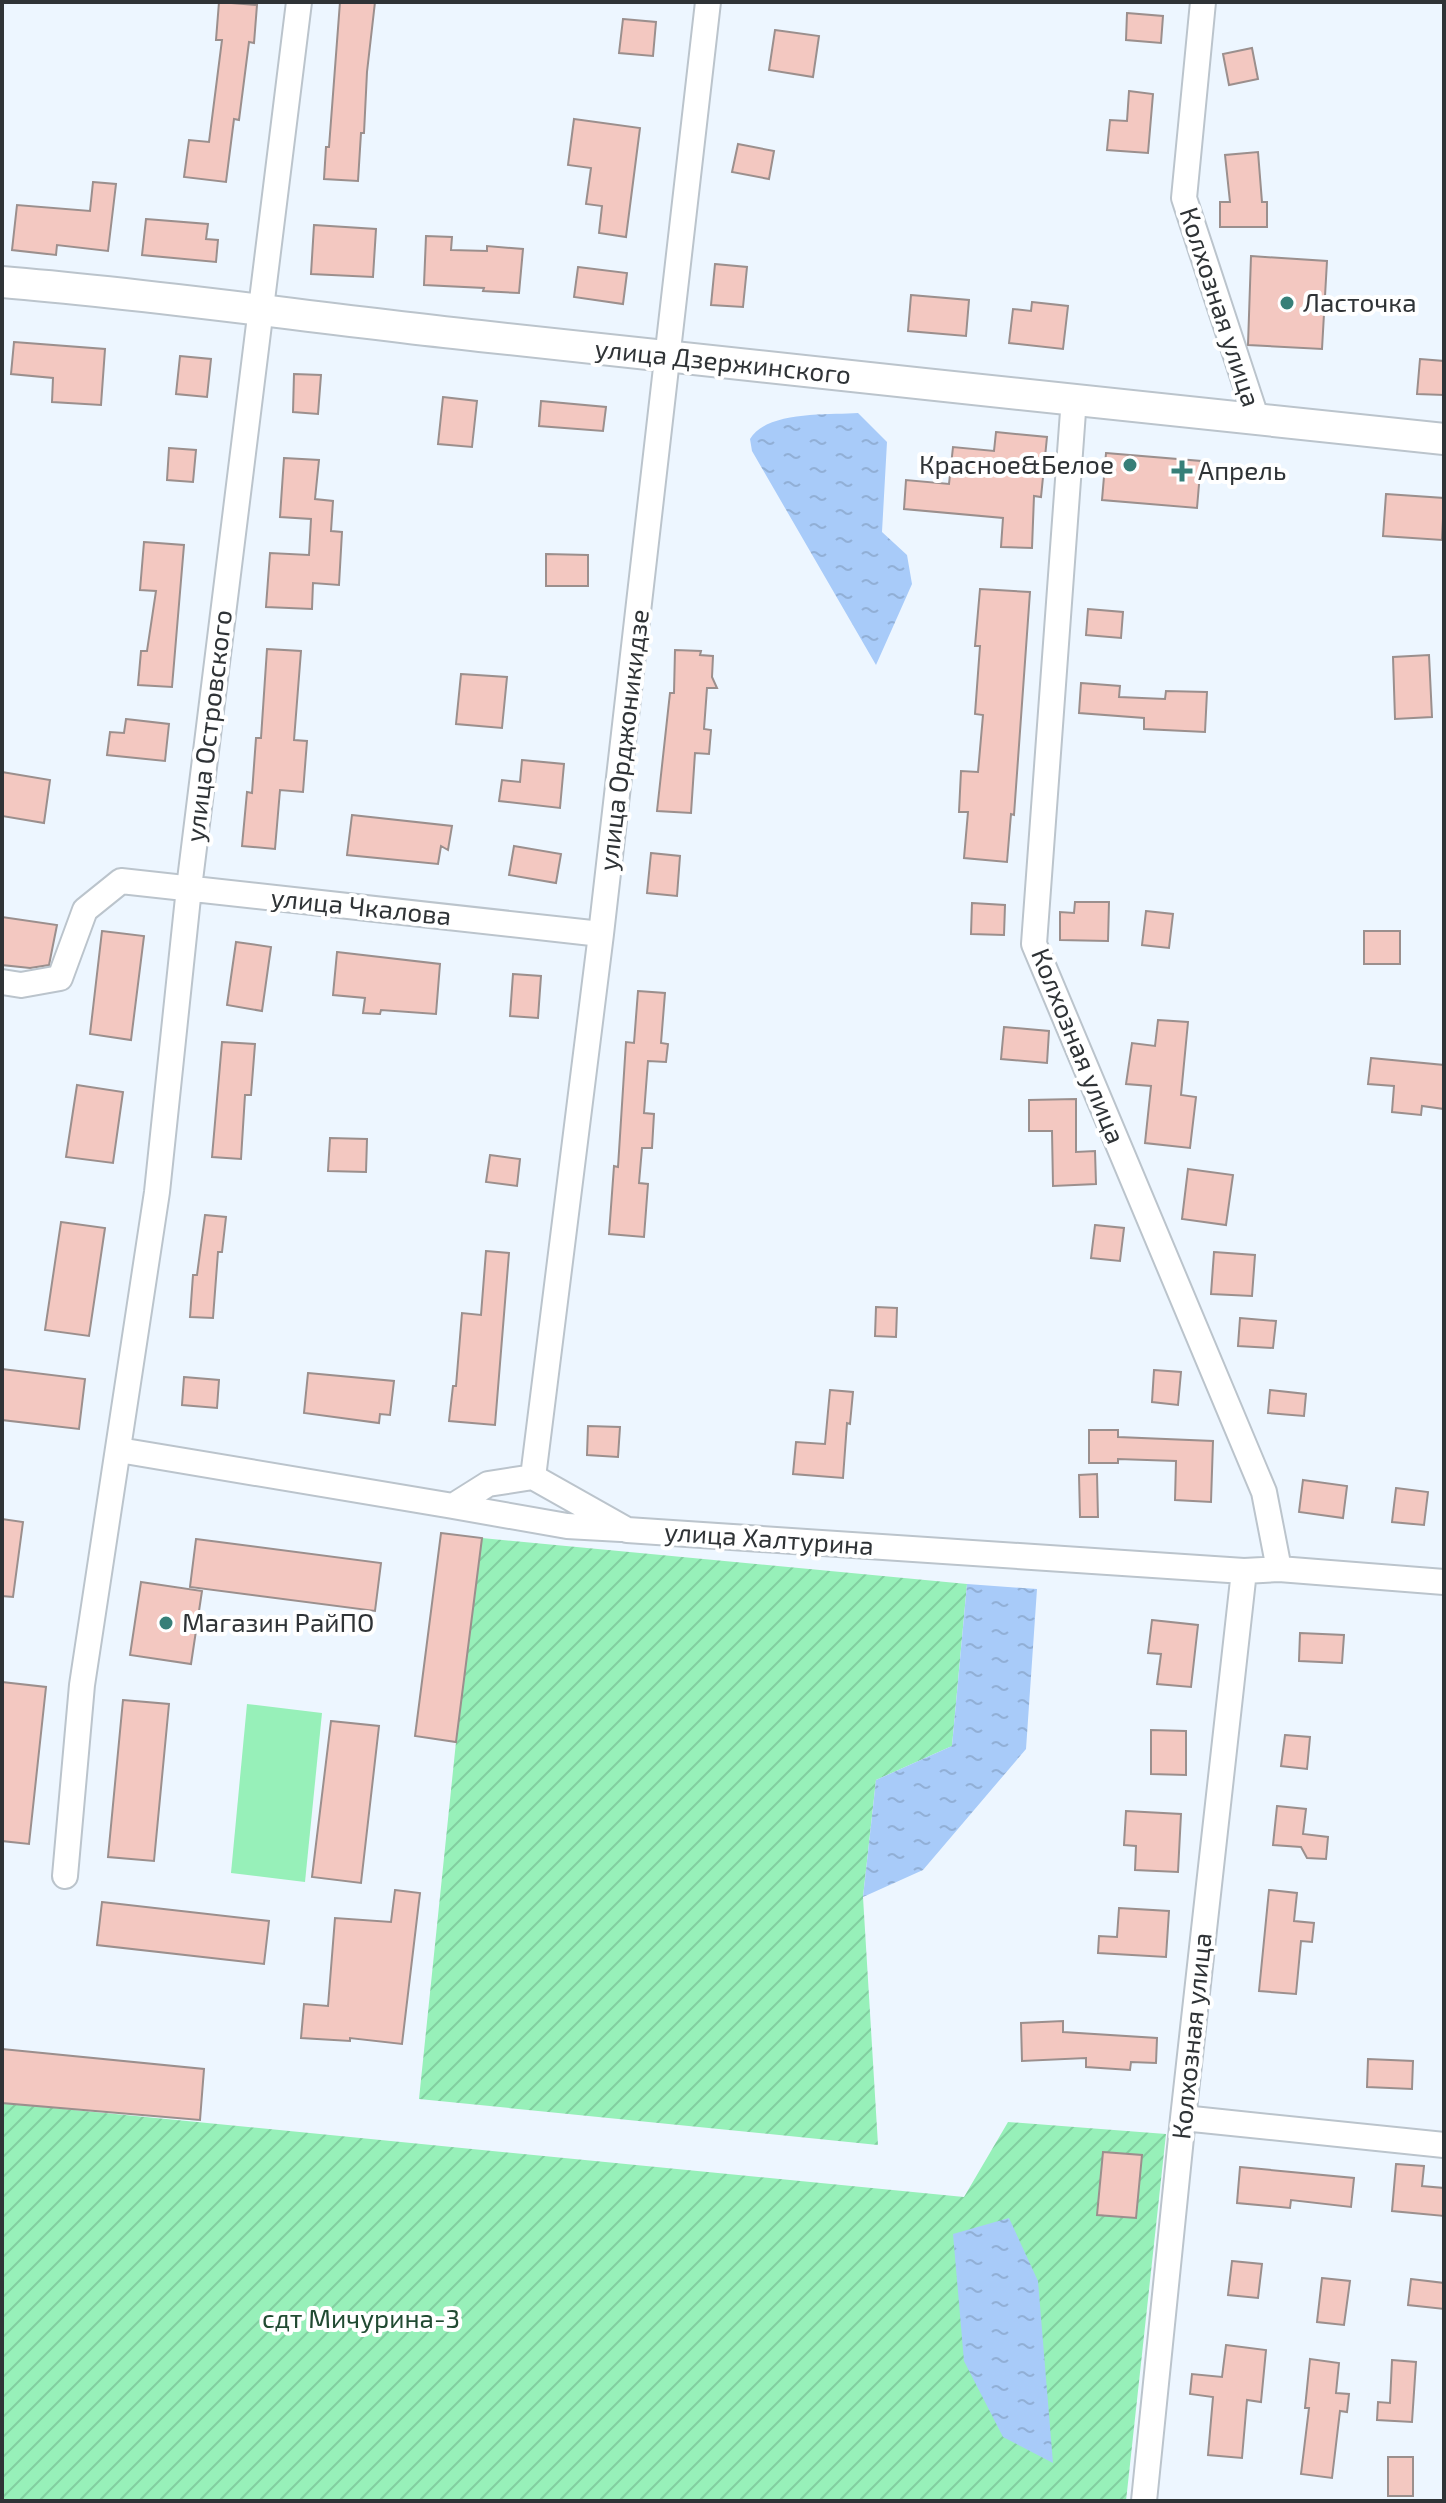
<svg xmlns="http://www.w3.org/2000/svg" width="1446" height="2503" viewBox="0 0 1446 2503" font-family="'Exo 2',sans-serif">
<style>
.green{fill:#97f0b9}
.garden{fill:url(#garden-furrows)}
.water{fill:url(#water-ripples)}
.building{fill:#f3c8c1;stroke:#9b8f8d;stroke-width:2}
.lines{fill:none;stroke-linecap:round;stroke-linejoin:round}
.minor-casing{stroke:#bbc4cc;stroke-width:28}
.tertiary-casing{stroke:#bbc4cc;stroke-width:34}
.minor{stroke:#fff;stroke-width:24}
.tertiary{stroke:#fff;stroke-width:30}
.poi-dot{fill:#377f78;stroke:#fff;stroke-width:3}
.labels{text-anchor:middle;stroke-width:8;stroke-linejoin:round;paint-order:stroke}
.poi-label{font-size:26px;fill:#2f3336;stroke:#fff;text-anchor:start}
.street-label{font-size:26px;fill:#2f3336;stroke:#fff}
.park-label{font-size:26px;fill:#214a32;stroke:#fff}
</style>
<defs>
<pattern id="garden-furrows" width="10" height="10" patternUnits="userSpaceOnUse" patternTransform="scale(2)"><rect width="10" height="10" fill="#97f0b9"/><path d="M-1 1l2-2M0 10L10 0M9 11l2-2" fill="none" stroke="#82cea0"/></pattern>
<pattern id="water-ripples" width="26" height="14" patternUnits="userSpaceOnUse" patternTransform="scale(2)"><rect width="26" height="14" fill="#a8cbf9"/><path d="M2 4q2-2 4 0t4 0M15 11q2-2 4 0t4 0" fill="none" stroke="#91afd6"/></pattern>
</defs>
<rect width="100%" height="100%" fill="#edf6ff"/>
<path class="green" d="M247 1704 322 1713 305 1882 231 1873Z"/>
<path class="garden" d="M482 1538 967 1584 952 1746 876 1780 863 1897 878 2145 419 2099 456 1742Z
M2 2103 964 2197 1008 2122 1166 2134 1126 2501H2Z"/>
<path class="water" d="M858 413 887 442 882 532 907 555 912 584 876 665 752 451 750 439C766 411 828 415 858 413Z
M967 1584 1037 1589 1026 1749 923 1870 863 1897 876 1780 952 1746Z
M1009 2218 1038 2281 1053 2463 1003 2437 964 2361 953 2234Z"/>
<path class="building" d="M219 2 257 5 254 43 249 42 239 120 234 119 226 182 184 177 189 140 209 142 222 40H216Z
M340 2H375L367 72 364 133H361L358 181 324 179 326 147H329Z
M1127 13 1163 16 1161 43 1126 40Z
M623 19 656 22 653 56 619 53Z
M775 30 819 36 813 77 769 70Z
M1252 48 1258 79 1229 85 1223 54Z
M1129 91 1153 94 1148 153 1107 150 1110 120 1127 121Z
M574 119 640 128 626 237 599 233 602 206 586 204 591 168 568 165Z
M738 144 774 151 769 179 732 172Z
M1258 152 1262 202H1267V227H1220V202H1230L1225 155Z
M93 182 116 184 108 251 57 245 56 255 12 250 17 205 90 211Z
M146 219 208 224 206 239 218 240 216 262 142 255Z
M314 225 376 229 373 277 311 274Z
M426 236 452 237 451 250 487 251V246L523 249 519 293 483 291 484 288 424 285Z
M1251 256 1327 261 1322 349 1248 345Z
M715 264 747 267 743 307 711 305Z
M578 267 627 273 623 304 574 297Z
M911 295 969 300 966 336 908 331Z
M1032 302 1068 306 1063 349 1009 343 1013 309 1031 311Z
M14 342 105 349 101 405 52 402 53 378 11 374Z
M180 356 211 359 207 397 176 394Z
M1420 359 1444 361V395L1417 394Z
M294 374 321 375 318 414 293 412Z
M443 397 477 401 472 447 438 444Z
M541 401 606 407 603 431 539 426Z
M996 432 1047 437 1041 497 1034 496 1032 548 1001 547 1003 518 904 509 906 480 949 484 953 447 994 451Z
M169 448 196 450 193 482 167 480Z
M1106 453 1201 461 1197 508 1102 500Z
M284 458 319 460 315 499 333 501 331 531 342 532 339 585 313 583 312 609 266 607 270 553 309 555 311 519 280 517Z
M1386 494 1444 498 1442 540 1383 536Z
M144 542 184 545 172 687 138 685 141 651H147L156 591 140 590Z
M546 554 588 555V586H546Z
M980 589 1030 592 1014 815 1011 814 1007 862 964 858 968 812H959L961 771 978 772 983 715 975 714 980 646H975Z
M1088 609 1123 612 1121 638 1086 635Z
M267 649 301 651 294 740 307 741 303 792 280 790 275 849 242 846 247 792 252 793 256 738H261Z
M675 650 701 651 700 655 713 656 712 677 717 688H707L704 729 711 730 709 754 695 753 691 813 657 811 670 693H674Z
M1429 655 1432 717 1395 719 1393 657Z
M461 674 507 677 502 728 456 724Z
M1081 683 1120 686 1119 697 1165 699 1166 691 1207 692 1205 732 1144 729V718L1079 713Z
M126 719 169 724 165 761 107 755 110 732 124 733Z
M522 760 564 764 560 808 499 801 502 780 520 782Z
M2 772 50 780 44 823 2 816Z
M352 815 452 826 448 850 441 846 438 864 347 855Z
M514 846 561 854 556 883 509 875Z
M651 853 680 856 677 896 647 893Z
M1075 902H1109L1108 941 1060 940V912L1074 913Z
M972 903 1005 905 1004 935 971 934Z
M1146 911 1173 914 1169 948 1142 945Z
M2 917 57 925 49 965 30 968 2 965Z
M102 931 144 936 131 1040 90 1034Z
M1364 931H1400V964H1364Z
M236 942 271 947 262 1011 227 1005Z
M337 952 440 964 436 1014 381 1010 380 1014 363 1013 365 998 333 995Z
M513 974 541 976 538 1018 510 1016Z
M638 991 665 993 661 1043 668 1044 666 1062 648 1061 644 1113 654 1114 652 1148H642L639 1183 648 1184 644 1237 609 1234 614 1166 618 1167 626 1042 634 1043Z
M1158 1020 1188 1022 1181 1095 1196 1097 1190 1148 1145 1143 1151 1086 1126 1084 1132 1043 1155 1046Z
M1004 1027 1049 1031 1047 1063 1001 1059Z
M222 1042 255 1044 251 1095H245L241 1159 212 1157Z
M1371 1058 1444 1065V1109L1422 1106 1421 1115 1392 1112 1394 1086 1368 1084Z
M77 1085 123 1092 113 1163 66 1157Z
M1076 1099V1152L1095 1151 1096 1184 1053 1186 1052 1131H1029V1100Z
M330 1138 367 1139 366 1172 328 1171Z
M490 1155 520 1159 517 1186 486 1182Z
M1188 1169 1233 1175 1226 1225 1182 1219Z
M205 1215 226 1217 222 1252H218L213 1318 190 1317 193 1275H197Z
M61 1222 105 1228 89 1336 45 1330Z
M1095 1225 1124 1228 1120 1261 1091 1258Z
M486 1251 509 1253 495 1425 449 1421 453 1386H456L462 1313 481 1315Z
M1214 1252 1255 1255 1252 1296 1211 1294Z
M876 1307 897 1308 896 1337 875 1336Z
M1240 1318 1276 1321 1273 1348 1238 1346Z
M2 1369 85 1379 79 1429 2 1420Z
M1154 1370 1181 1372 1178 1405 1152 1402Z
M308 1373 394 1381 390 1415 380 1414 379 1423 304 1413Z
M184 1377 219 1380 217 1408 182 1405Z
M830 1390 853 1392 850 1424 847 1423 843 1478 793 1474 796 1442 825 1444Z
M1270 1390 1306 1394 1304 1416 1268 1413Z
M588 1426 620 1427 618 1457 587 1455Z
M1089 1430H1118V1437L1213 1441 1211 1502 1175 1500 1176 1461 1118 1459V1463H1089Z
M1097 1474 1098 1517H1080L1079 1475Z
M1303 1480 1347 1486 1343 1518 1299 1512Z
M1396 1488 1428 1492 1424 1525 1392 1522Z
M2 1519 23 1522 13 1597 2 1596Z
M441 1533 482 1538 456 1742 415 1736Z
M196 1539 381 1563 375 1611 190 1587Z
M141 1582 202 1591 191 1664 130 1655Z
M1152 1620 1198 1625 1191 1687 1157 1684 1161 1654 1148 1653Z
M1300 1633 1344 1635 1342 1663 1299 1661Z
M2 1682 46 1687 29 1844 2 1841Z
M123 1700 169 1704 154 1861 108 1857Z
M331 1721 379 1726 361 1883 312 1877Z
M1151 1730 1186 1731V1775L1151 1774Z
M1285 1735 1310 1737 1307 1769 1281 1766Z
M1277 1806 1306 1809 1303 1834 1328 1837 1326 1859 1307 1858 1301 1847 1273 1845Z
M1126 1811 1181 1814 1178 1872 1135 1870 1136 1846 1124 1845Z
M395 1890 420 1893 402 2044 350 2038V2041L301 2038 304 2004 328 2006 335 1918 391 1922Z
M1269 1890 1297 1893 1294 1921 1314 1923 1312 1942 1301 1941 1296 1994 1259 1991Z
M102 1902 269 1921 264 1964 97 1945Z
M1119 1908 1169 1911 1166 1957 1098 1953 1099 1936 1117 1937Z
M1063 2021V2032L1157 2038 1156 2063 1131 2062 1130 2070 1086 2067V2058L1022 2061 1021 2023Z
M2 2049 204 2069 200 2120 2 2103Z
M1368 2059 1413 2061 1412 2089 1367 2087Z
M1103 2152 1142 2155 1136 2218 1097 2215Z
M1396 2164 1424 2166 1422 2186 1444 2188V2216L1392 2211Z
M1240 2167 1354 2178 1351 2207 1291 2200 1290 2208 1237 2203Z
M1232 2261 1262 2264 1258 2298 1228 2295Z
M1322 2278 1350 2281 1344 2325 1317 2322Z
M1411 2279 1444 2283V2309L1408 2305Z
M1226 2345 1266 2350 1261 2402 1247 2400 1242 2458 1208 2455 1213 2397 1190 2394 1192 2374 1222 2377Z
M1310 2359 1339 2363 1336 2393 1349 2394 1347 2412 1340 2411 1332 2478 1301 2474 1309 2408H1305Z
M1392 2360 1416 2362 1412 2422 1377 2420 1378 2402 1390 2403Z
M1388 2457H1413V2496H1388Z"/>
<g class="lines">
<g class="minor-casing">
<path id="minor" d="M1203 2 1184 198 1257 420
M1074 398 1034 944 1264 1492 1279 1569
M2 982 21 985 60 978 85 910 121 881 601 934
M119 1450 453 1506 488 1484 533 1477 627 1530 1244 1571 1279 1569 1444 1582
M533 1477 601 934 708 2
M453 1506 567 1526 621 1529
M65 1876 82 1685 157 1192 189 888 299 2
M1183 2118 1444 2145
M1144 2501 1183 2118 1244 1571"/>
</g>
<g class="tertiary-casing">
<path id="tertiary" d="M2 282C162 295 320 319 480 336 801 372 1123 404 1444 439"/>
</g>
<use href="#minor" class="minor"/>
<use href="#tertiary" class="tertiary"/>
</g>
<g class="poi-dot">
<circle cx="1287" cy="303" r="8"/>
<circle cx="1130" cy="465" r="8"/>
<path d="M1178 459h8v8h8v8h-8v8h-8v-8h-8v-8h8z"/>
<circle cx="166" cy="1623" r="8"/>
</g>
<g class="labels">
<g class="poi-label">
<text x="1303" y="312">Ласточка</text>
<text x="1114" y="474" text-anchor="end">Красное&amp;Белое</text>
<text x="1198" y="480">Апрель</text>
<text x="182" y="1632">Магазин РайПО</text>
</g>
<g class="street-label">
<text transform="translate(1220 307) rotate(72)" y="9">Колхозная улица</text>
<text transform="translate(723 362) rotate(6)" y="9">улица Дзержинского</text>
<text transform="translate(209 726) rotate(-83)" y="9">улица Островского</text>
<text transform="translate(624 740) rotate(-83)" y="9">улица Орджоникидзе</text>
<text transform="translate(361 907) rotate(6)" y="9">улица Чкалова</text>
<text transform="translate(1078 1046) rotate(68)" y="9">Колхозная улица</text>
<text transform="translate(769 1539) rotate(4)" y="9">улица Халтурина</text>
<text transform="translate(1192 2036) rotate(-84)" y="9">Колхозная улица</text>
</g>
<g class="park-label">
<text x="361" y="2328">сдт Мичурина-3</text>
</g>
</g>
<rect width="1446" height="2503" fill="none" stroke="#2f3336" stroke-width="8"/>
</svg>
